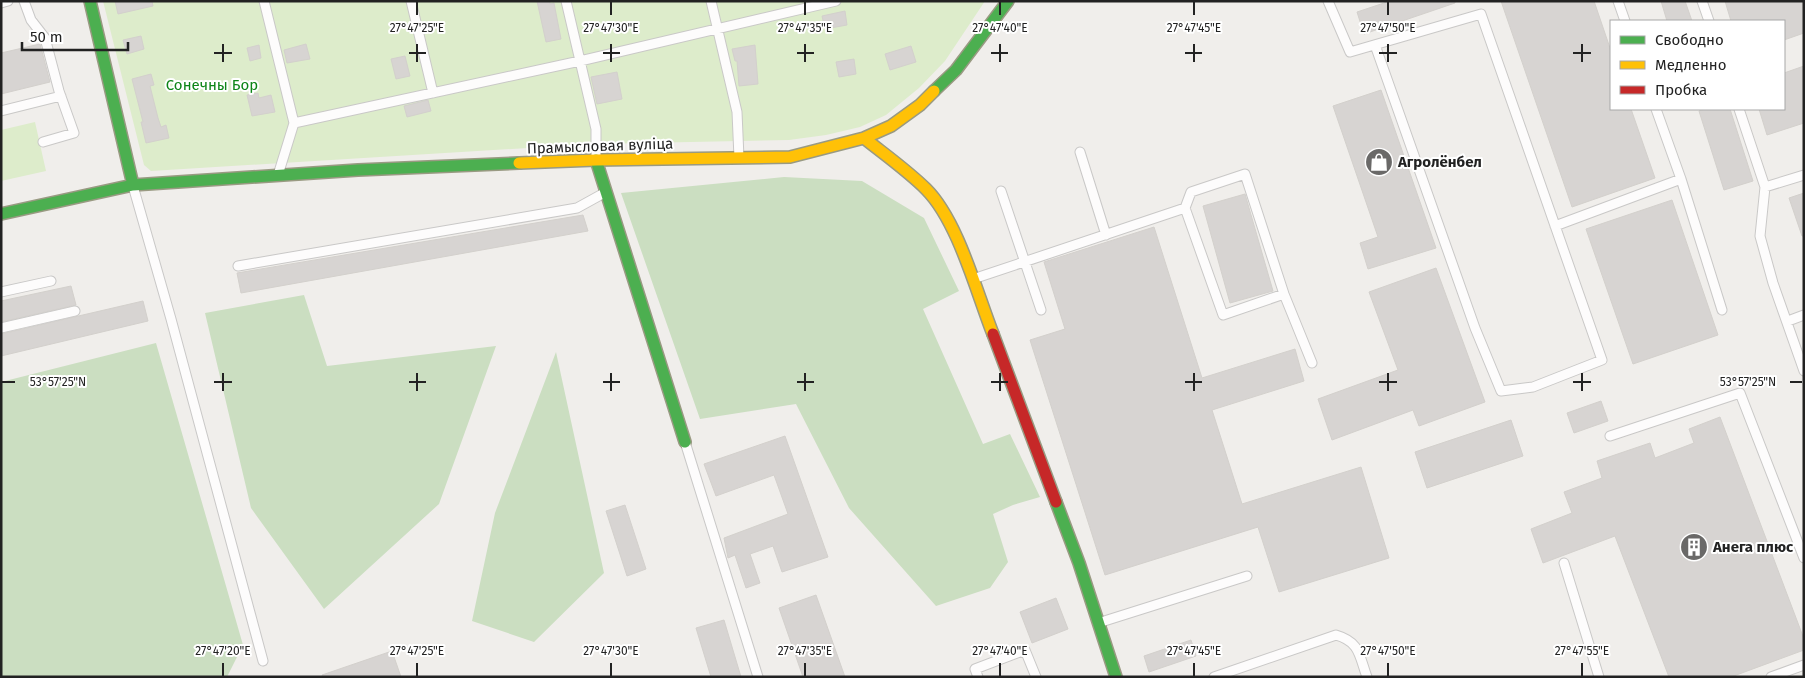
<svg xmlns="http://www.w3.org/2000/svg" width="1805" height="678" viewBox="0 0 1805 678" font-family="'Fira Sans',sans-serif">
<style>
.grass{fill:#ddeccb}
.forest{fill:#cbdec1}
.building{fill:#d7d4d2;stroke:#d3d0cc}
.lines{fill:none;stroke-linecap:round;stroke-linejoin:round}
.lane-casing{stroke:#c9c8c7;stroke-width:11}
.fast-casing{stroke:#999a82;stroke-width:14}
.slow-casing{stroke:#999a82;stroke-width:14}
.jam-casing{stroke:#999a82;stroke-width:14}
.lane{stroke:#fdfcfc;stroke-width:9}
.fast{stroke:#4caf50;stroke-width:11}
.slow{stroke:#ffc107;stroke-width:11}
.jam{stroke:#c62828;stroke-width:11}
.ticks{fill:none;stroke:#222;stroke-width:2}
.labels{text-anchor:middle;stroke-width:4;stroke-linejoin:round;paint-order:stroke}
.park-label{font-size:15px;fill:#0c8416;stroke:#fff}
.street-label{font-size:15px;fill:#222;stroke:#fff}
.poi-label{font-size:15px;font-weight:bold;fill:#222;stroke:#fff;text-anchor:start}
.ticks-label{font-size:12px;text-anchor:middle;fill:#222;stroke:#fff;stroke-width:4;stroke-linejoin:round;paint-order:stroke}
</style>
<rect width="100%" height="100%" fill="#f0eeeb"/>
<path class="grass" d="M103 1H985L945 61 919 88 886 115 860 127 826 135 789 140 593 144 151 171 144 165Z
M35 122 46 171 1 181V130Z"/>
<path class="forest" d="M784 177 862 181 924 218 959 291 923 309 983 444 1010 434 1040 497 1013 505 993 514 1008 562 990 588 936 606 849 508 796 404 700 419 621 193Z
M304 295 327 366 496 346 439 504 324 609 251 508 205 313Z
M156 343 243 645 227 677H1V382Z
M556 352 604 573 534 642 472 621 495 513Z"/>
<path class="building" d="M115 1H152L153 6 118 14Z
M537 1H550V4L554 3 561 39 546 42Z
M1390 1H1455V3L1364 34 1357 12Z
M1501 1H1594L1611 51V109H1631L1655 178 1572 207Z
M1661 1H1685L1692 21H1667Z
M1725 1H1804V33L1784 40V21H1731Z
M845 11 847 25 825 29 822 16Z
M141 36 144 49 127 54 123 40Z
M40 44 50 82 1 94V53Z
M306 44 310 59 287 63 284 50Z
M259 45 261 58 250 61 247 48Z
M755 45 758 84 739 86 737 61H735L732 49Z
M911 46 916 62 890 70 885 54Z
M405 56 410 76 396 79 391 59Z
M854 59 856 74 839 77 836 62Z
M1804 66V123L1767 135 1759 109H1784V73Z
M617 72 622 99 597 104 591 77Z
M151 74 154 85 150 86 158 118 161 127 166 125 169 138 146 143 141 122H143L132 79Z
M1381 90 1436 248 1368 269 1360 243 1378 237 1333 106Z
M258 93 259 98 271 95 275 112 252 116 247 95Z
M428 100 431 111 407 117 404 106Z
M1705 109H1730L1753 181 1724 190 1699 111Z
M1804 193V236H1802L1789 198Z
M1245 194 1273 291 1230 303 1203 206Z
M1672 200 1718 335 1633 364 1586 229Z
M583 215 588 231 241 293 237 273Z
M1154 227 1202 378 1295 349 1304 381 1212 410 1242 504 1361 467 1389 558 1279 592 1258 527 1105 575 1030 340 1065 329 1044 262Z
M1436 268 1485 402 1419 426 1413 410 1332 440 1318 399 1398 370 1369 292Z
M71 286 76 305 1 322V301Z
M143 301 148 321 1 356V334Z
M1601 401 1608 421 1574 433 1567 413Z
M1720 417 1804 639V650L1731 677H1669L1615 536 1543 563 1531 529 1572 513 1564 492 1602 478 1597 461 1650 443 1655 458 1694 443 1689 429Z
M1511 420 1523 456 1427 488 1415 452Z
M785 436 828 557 782 572 773 546 750 554 760 583 746 588 735 555 728 558 724 538 788 514 774 475 716 496 704 464Z
M625 505 646 569 627 576 606 511Z
M816 595 845 677H803L779 608Z
M1056 598 1068 629 1032 643 1020 612Z
M724 620 741 677H711L696 628Z
M1191 640 1196 656 1149 672 1144 656Z
M392 651 401 677H323L322 675Z"/>
<g class="lines">
<g class="lane-casing">
<path id="lane" d="M24 1 31 20 45 38 59 91 74 133 43 142
M264 1 294 123 278 175
M411 1 433 93
M566 1 596 129V160
M711 1 737 112 739 158
M1328 1 1350 52 1481 14 1602 360 1533 387 1501 391 1475 328 1375 45
M1618 1 1625 21
M1702 1 1709 21
M1 3 8 1
M1656 109 1681 179 1722 310
M1739 109 1765 187 1760 236 1773 283 1804 371
M1 111 61 96
M294 123 580 61 836 1
M1080 152 1106 235
M133 186 171 319 263 661
M1765 187 1804 175
M1001 191 1041 310
M1555 226 1681 179
M238 266 577 208 606 192
M973 279 1185 208
M1 292 51 281
M1284 294 1223 315 1185 208 1191 192 1245 174 1284 294 1312 363
M1788 321 1804 315
M1 328 75 311
M1610 436 1740 393 1804 558
M685 442 758 677
M1564 563 1599 677
M1098 623 1247 576
M978 677 975 669 1025 650 1036 677
M1214 677 1336 635C1360 642 1359 655 1367 677
M1771 677 1804 665"/>
</g>
<g class="fast-casing">
<path id="fast" d="M90 1 133 185
M934 91 956 70 1008 1
M596 160 685 442
M1 214 133 185 358 170 519 163
M1056 502 1079 563 1116 677"/>
</g>
<g class="slow-casing">
<path id="slow" d="M864 138C884 154 908 171 926 189 958 221 976 291 993 334
M519 163 596 160 790 157 864 138 891 126 920 105 934 91"/>
</g>
<g class="jam-casing">
<path id="jam" d="M993 334 1056 502"/>
</g>
<use href="#lane" class="lane"/>
<use href="#fast" class="fast"/>
<use href="#slow" class="slow"/>
<use href="#jam" class="jam"/>
</g>
<path class="ticks" d="M417 2V15M611 2V15M805 2V15M1000 2V15M1194 2V15M1388 2V15M223 44V62M417 44V62M611 44V62M805 44V62M1000 44V62M1194 44V62M1388 44V62M1582 44V62M214 53H232M409 53H426M603 53H620M797 53H814M991 53H1008M1185 53H1202M1379 53H1397M1573 53H1591M223 373V391M417 373V391M611 373V391M805 373V391M1000 373V391M1194 373V391M1388 373V391M1582 373V391M2 382H15M214 382H232M409 382H426M603 382H620M797 382H814M991 382H1008M1185 382H1202M1379 382H1397M1573 382H1591M1790 382H1802M223 663V676M417 663V676M611 663V676M805 663V676M1000 663V676M1194 663V676M1388 663V676M1582 663V676"/>
<defs>
<g id="shop-disc" transform="scale(1.4375)"><circle r="9.5" fill="#6a6968" stroke="#fff"/><path d="M-5-2.5h2.3a2.7 3.5 0 0 1 5.4 0H5L5.5 6h-11ZM-1.5-2.5h3a1.5 2.3 0 0 0-3 0Z" fill="#fff"/></g>
<g id="building-disc" transform="scale(1.4375)"><circle r="9.5" fill="#6a6968" stroke="#fff"/><path d="M-4-6H4V6H1V3H-1V6H-4ZM-2.5-4.3h1.7v1.8h-1.7ZM.8-4.3h1.7v1.8H.8ZM-2.5-1h1.7V.8h-1.7ZM.8-1h1.7V.8H.8Z" fill="#fff"/></g>
</defs>
<g fill-rule="evenodd">
<use href="#shop-disc" x="1379" y="162"/>
<use href="#building-disc" x="1694" y="547"/>
</g>
<g class="labels">
<g class="park-label">
<text x="212" y="90">Сонечны Бор</text>
</g>
<g class="street-label">
<text transform="translate(600 146) rotate(-2)" y="5">Прамысловая вуліца</text>
</g>
<g class="poi-label">
<text x="1398" y="167">Агролёнбел</text>
<text x="1713" y="552">Анега плюс</text>
</g>
</g>
<g class="ticks-label">
<text x="417" y="32">27°47'25"E</text>
<text x="611" y="32">27°47'30"E</text>
<text x="805" y="32">27°47'35"E</text>
<text x="1000" y="32">27°47'40"E</text>
<text x="1194" y="32">27°47'45"E</text>
<text x="1388" y="32">27°47'50"E</text>
<text x="58" y="386">53°57'25"N</text>
<text x="1748" y="386">53°57'25"N</text>
<text x="223" y="655">27°47'20"E</text>
<text x="417" y="655">27°47'25"E</text>
<text x="611" y="655">27°47'30"E</text>
<text x="805" y="655">27°47'35"E</text>
<text x="1000" y="655">27°47'40"E</text>
<text x="1194" y="655">27°47'45"E</text>
<text x="1388" y="655">27°47'50"E</text>
<text x="1582" y="655">27°47'55"E</text>
</g>
<rect width="1805" height="678" fill="none" stroke="#222222" stroke-width="5"/>
<rect x="1610" y="20" width="175" height="90" fill="#ffffff" stroke="#a7a7a7"/>
<rect x="1620" y="36" width="25" height="8" fill="#4caf50" stroke="#a7a7a7"/>
<text x="1655" y="45" font-size="15" fill="#222222">Свободно</text>
<rect x="1620" y="61" width="25" height="8" fill="#ffc107" stroke="#a7a7a7"/>
<text x="1655" y="70" font-size="15" fill="#222222">Медленно</text>
<rect x="1620" y="86" width="25" height="8" fill="#c62828" stroke="#a7a7a7"/>
<text x="1655" y="95" font-size="15" fill="#222222">Пробка</text>
<path d="M22 42v8h106v-8" fill="none" stroke="#222222" stroke-width="2.5"/>
<text x="30" y="42" font-size="15" fill="#222222" stroke="#ffffff" stroke-width="4" paint-order="stroke">50 m</text>
</svg>
